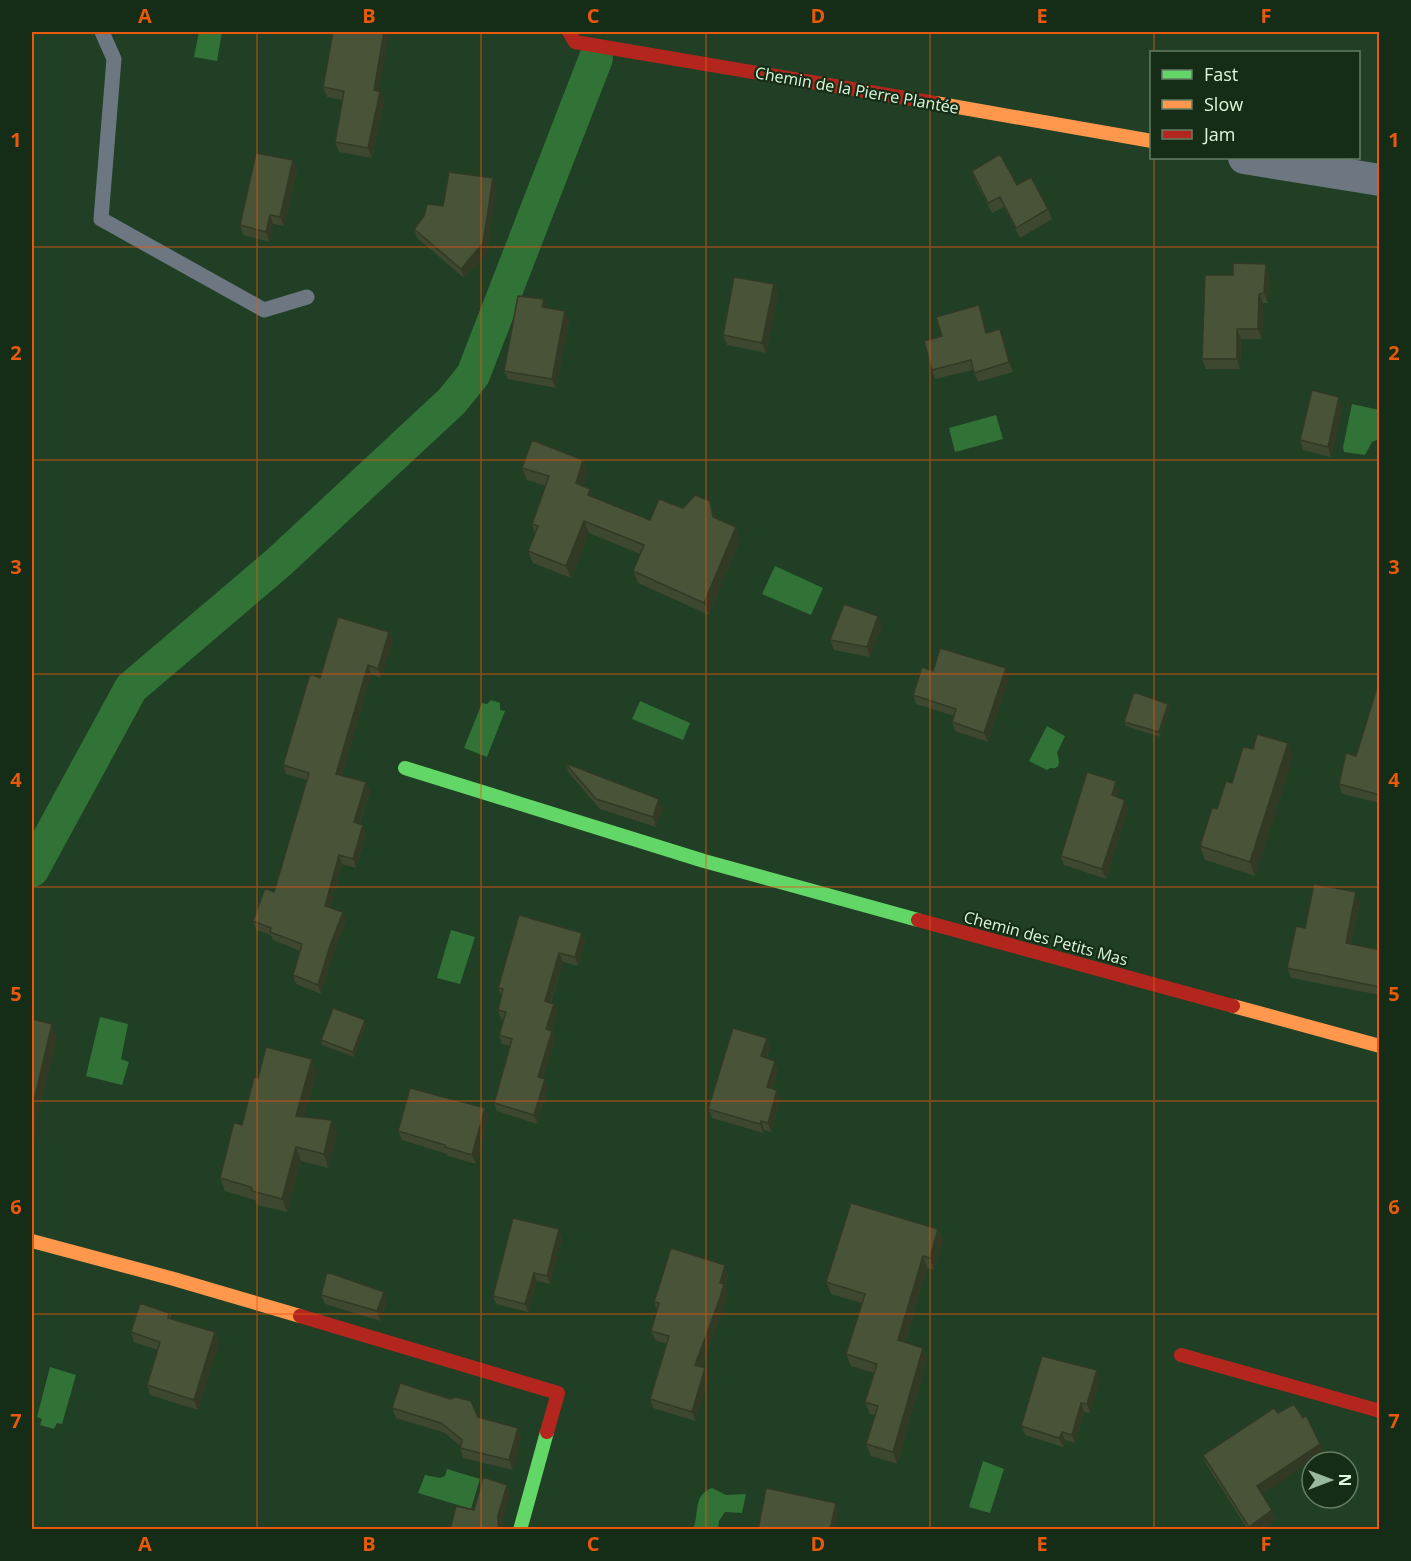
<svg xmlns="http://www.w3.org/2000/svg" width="1411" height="1561" viewBox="0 0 1411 1561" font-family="'Open Sans',sans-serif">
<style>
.water{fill:#317237}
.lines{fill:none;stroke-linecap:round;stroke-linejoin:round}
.canal{stroke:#317237;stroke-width:34}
.lane{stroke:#6c7782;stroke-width:15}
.street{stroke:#6c7782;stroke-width:32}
.fast{stroke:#63d668;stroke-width:14}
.slow{stroke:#ff974d;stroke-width:14}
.jam{stroke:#b3261e;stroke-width:14}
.wall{fill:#3e472f}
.shaded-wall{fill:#323a26}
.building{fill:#485337;stroke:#323a26;stroke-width:1.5}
.grid{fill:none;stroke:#e8590c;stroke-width:1.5;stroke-opacity:0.55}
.labels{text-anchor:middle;stroke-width:4.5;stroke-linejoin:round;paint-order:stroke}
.street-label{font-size:16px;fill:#dbf9db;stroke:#152c16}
.neatline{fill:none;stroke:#e8590c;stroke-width:2}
.grid-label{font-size:20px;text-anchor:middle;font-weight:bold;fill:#e8590c}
</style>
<rect width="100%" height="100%" fill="#203f24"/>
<path class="water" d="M199 32H222L217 61 194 57Z
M1352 404 1379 410V439L1372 442 1365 455 1344 452 1343 447Z
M996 415 1003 439 955 452 949 428Z
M775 566 823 588 811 615 762 594Z
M491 700 500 703V710L505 711 487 757 464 748 482 703 487 704Z
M640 701 690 723 683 740 632 719Z
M1047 726 1065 736 1057 753C1060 761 1061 770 1050 768L1047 770 1029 761Z
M451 930 475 937 460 984 437 978Z
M100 1017 128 1024 121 1059 129 1062 122 1085 86 1076Z
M50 1367 76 1375 62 1424 57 1423 54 1429 40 1425 42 1419 37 1417Z
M983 1461 1004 1469 990 1513 969 1507Z
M447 1469 480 1479 471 1509 418 1493 425 1475 440 1478 445 1476Z
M712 1488 726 1495 746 1494 742 1513 725 1512 719 1521 718 1529H693C700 1514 692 1495 712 1488Z"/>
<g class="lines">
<path class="canal" d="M32 870 131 688 279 562 452 401 473 375 596 58"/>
<path class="lane" d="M102 32 114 59 101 219 264 310 307 297"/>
<path class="street" d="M1244 158 1380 180"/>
<path class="fast" d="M405 768 704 861 918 920
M520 1530 547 1432"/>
<path class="slow" d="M935 103 1152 141
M1233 1006 1380 1046
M32 1241 174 1279 300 1316"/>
<path class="jam" d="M569 32 575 42 935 103
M918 920 1233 1006
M300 1316 558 1393 547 1432
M1181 1355 1380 1411"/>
</g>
<path class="wall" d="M323 87 379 91 384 101 372 158 339 152 335 142 343 100 327 97Z
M293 160 297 170 284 226 273 224 270 242 243 235 240 225Z
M972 171 1017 185 1048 209 1052 219 1020 238 1004 207 992 213 975 181Z
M493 178 496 188 487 253 464 278 417 238 414 229 443 206Z
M1269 274 1268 303H1263L1262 339H1241L1240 369H1206L1202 359 1233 275Z
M774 284 778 294 766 353 727 345 723 335Z
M979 305 987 333 1000 329 1013 372 978 382 973 370 935 379 932 370 942 336Z
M547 308 569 320 556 388 508 379 504 371Z
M1343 407 1331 457 1303 450 1300 440Z
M522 468 588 472 583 486 590 489 593 497 650 520 683 508 710 501 716 518 740 539 709 615 638 583 633 571 640 554 589 533 571 578 533 563 528 551 535 533 532 524 546 486 527 480Z
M878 616 882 626 870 657 834 650 830 640Z
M389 632 393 641 381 678 371 674 342 776 366 782 370 791 360 824 363 825 366 834 356 868 342 864 330 908 346 921 333 955 321 994 296 984 293 975 300 951 273 940 271 935 256 930 253 921 274 892 307 780 286 774 283 765 320 678Z
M933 671 1009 677 988 742 955 731 952 722 954 716 916 704 913 695Z
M1380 678V803L1342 794 1339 784 1356 756Z
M1168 704 1170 709 1160 737 1126 726 1124 722Z
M1293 757 1255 876 1205 860 1200 846 1217 809 1232 783Z
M565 763 659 799 663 809 656 827 600 809 569 773Z
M1116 781 1119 790 1117 797 1125 800 1128 809 1106 879 1064 865 1061 856Z
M1360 902 1351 944 1380 950V995L1291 978 1287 968 1305 928Z
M582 933 585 942 578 966 563 962 551 1003 557 1012 552 1031 555 1039 543 1079H545L548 1088 537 1124 497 1111 494 1103 510 1046 502 1044 499 1035 504 1019H501L498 1010 502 996 498 988Z
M366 1025 354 1057 322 1045 321 1040Z
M767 1038 770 1047 767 1058 778 1070 773 1089 777 1090 780 1099 771 1132 764 1130 763 1133 712 1118 708 1109Z
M317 1072 304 1117 337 1133 328 1168 301 1161 287 1212 257 1205 255 1200 225 1191 220 1178 242 1125 258 1078Z
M485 1108 488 1117 476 1164 448 1156 447 1154 402 1140 398 1131Z
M938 1229 943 1241 934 1270 927 1268 905 1343 923 1348 927 1360 897 1464 871 1456 866 1444 875 1415 870 1414 865 1402 874 1373 851 1366 846 1354 862 1303 831 1294 826 1282Z
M562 1238 550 1284 537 1281 528 1312 496 1304 493 1296Z
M728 1274 725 1287 727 1293 724 1307 701 1367 709 1377 695 1421 653 1408 650 1399 667 1344 655 1340 651 1331 657 1310 654 1302Z
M321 1295 387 1301 380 1321 325 1304Z
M169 1313 172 1319 215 1332 219 1342 198 1410 150 1395 147 1385 158 1350 134 1342 131 1332Z
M1100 1378 1090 1413 1084 1412 1075 1443 1065 1440 1063 1447 1025 1435 1021 1426Z
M392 1408 478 1417 518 1428 521 1438 513 1470 463 1458 460 1448V1446L445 1433 396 1418Z
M1278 1413 1320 1444 1323 1453 1262 1494 1276 1519 1261 1530H1248L1206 1464 1203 1455Z"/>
<path class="shaded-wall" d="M384 32H390L377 100 374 90Z
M380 92 384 101 372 158 368 148Z
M293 160 297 170 284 226 280 217Z
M493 178 496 188 487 253 464 278 461 269Z
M270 215 273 224 270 242 266 232Z
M1266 264 1269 274 1268 303 1264 293Z
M774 284 778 294 766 353 762 343Z
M1259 294 1263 303 1262 339 1258 329Z
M544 299 547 308 542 307Z
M979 305 982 315 989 342 986 333Z
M565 311 569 320 556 388 552 379Z
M1000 329 1004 338 1013 372 1009 362Z
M1237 329 1241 339 1240 369 1237 359Z
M1339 397 1343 407 1331 457 1328 447Z
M583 460 588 472 580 495 576 483Z
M590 489 595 501 588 495Z
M710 501 715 513 718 529 713 517Z
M584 521 589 533 571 578 566 566Z
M736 527 740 539 709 615 704 603Z
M878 616 882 626 870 657 867 647Z
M389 632 393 641 381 678 378 669Z
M368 665 371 674 340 783 336 774Z
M1006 668 1009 677 988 742 984 733Z
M1168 704 1170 709 1160 737 1159 732Z
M1288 743 1293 757 1255 876 1250 862Z
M1116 781 1119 790 1115 805 1112 795Z
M366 782 370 791 357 831 354 822Z
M659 799 663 809 656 827 653 817Z
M1125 800 1128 809 1106 879 1102 869Z
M363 825 366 834 356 868 353 859Z
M339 855 342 864 328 915 325 906Z
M1356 892 1360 902 1349 953 1346 943Z
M343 912 346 921 333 955 321 994 318 985 330 946Z
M582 933 585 942 578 966 575 957Z
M559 953 563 962 548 1010 545 1001Z
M554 1004 557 1012 550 1038 546 1029Z
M365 1020 366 1025 354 1057 353 1052Z
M52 1024 57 1038 36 1125 38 1129 32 1154V1109Z
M552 1031 555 1039 541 1086 538 1077Z
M767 1038 770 1047 764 1066 761 1056Z
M312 1059 317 1072 301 1129 296 1116Z
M775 1061 778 1070 771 1096 767 1087Z
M545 1079 548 1088 537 1124 534 1115Z
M777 1090 780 1099 771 1132 768 1123Z
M485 1108 488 1117 476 1164 472 1155Z
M332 1120 337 1133 328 1168 324 1154Z
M761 1121 764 1130 763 1133 760 1124Z
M296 1147 301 1161 287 1212 282 1199Z
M559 1229 562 1238 550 1284 547 1276Z
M938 1229 943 1241 934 1270 930 1258Z
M32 1255 34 1261 32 1270Z
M923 1256 927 1268 902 1352 898 1340Z
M725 1265 728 1274 725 1287 727 1293 724 1307 698 1374 695 1365Z
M534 1273 537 1281 528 1312 525 1304Z
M384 1292 387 1301 380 1321 377 1311Z
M215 1332 219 1342 198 1410 194 1400Z
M923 1348 927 1360 897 1464 893 1452Z
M705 1368 709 1377 695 1421 692 1412Z
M1097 1370 1100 1378 1090 1413 1087 1404Z
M1081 1403 1084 1412 1075 1443 1072 1435Z
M518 1428 521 1438 513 1470 509 1460Z
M1062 1432 1065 1440 1063 1447 1059 1438Z
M1320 1444 1323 1453 1260 1496 1257 1486Z
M32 1473 33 1530H32Z
M507 1485 510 1495 502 1526V1530H500L498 1525V1516Z
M836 1503 839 1512 835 1530H830Z
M1272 1510 1276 1519 1261 1530H1250L1249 1527Z"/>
<path class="building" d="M333 32H384L374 90 380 92 368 148 335 142 344 91 323 87Z
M256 153 293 160 280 217 270 215 266 232 240 225Z
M1000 154 1017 185 1031 177 1048 209 1016 228 1000 197 988 203 972 171Z
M449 172 493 178 483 243 461 269 414 229 424 216 427 204 443 206Z
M1233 263 1266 264 1264 293 1259 294 1258 329H1237V359H1202L1205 275H1233Z
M734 277 774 284 762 343 723 335Z
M518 296 544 299 542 307 565 311 552 379 504 371Z
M979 305 986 333 1000 329 1009 362 974 373 971 360 932 370 924 341 942 336 936 317Z
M1312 390 1339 397 1328 447 1300 440Z
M532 440 583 460 576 483 590 489 588 495 650 520 659 499 683 508 695 495 710 501 713 517 736 527 704 603 633 571 644 545 584 521 566 566 528 551 538 526 532 524 549 476 522 468Z
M844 604 878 616 867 647 830 640Z
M338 617 389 632 378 669 368 665 336 774 366 782 354 822 363 825 353 859 339 855 325 906 343 912 330 946 318 985 293 975 302 944 270 932 271 928 253 921 265 888 274 892 309 773 283 765 310 674 320 678Z
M940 648 1006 668 984 733 952 722 956 709 913 695 922 667 933 671Z
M1380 678V795L1339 784 1346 753 1356 756Z
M1134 692 1168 704 1159 732 1124 722Z
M1257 734 1288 743 1250 862 1200 846 1212 808 1217 809 1226 781 1232 783 1243 747 1253 749Z
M565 763 659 799 653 817 596 799Z
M1087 772 1116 781 1112 795 1125 800 1102 869 1061 856Z
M1314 884 1356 892 1346 943 1380 950V987L1287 968 1296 926 1305 928Z
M519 915 582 933 575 957 559 953 545 1001 554 1004 546 1029 552 1031 538 1077 545 1079 534 1115 494 1103 512 1039 499 1035 506 1012 498 1010 503 989 498 988Z
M333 1008 365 1020 353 1052 321 1040Z
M32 1019 52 1024 32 1109Z
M733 1028 767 1038 761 1056 775 1061 767 1087 777 1090 768 1123 761 1121 760 1124 708 1109Z
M266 1047 312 1059 296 1116 332 1120 324 1154 296 1147 282 1199 252 1191 251 1187 220 1178 234 1122 242 1125 254 1077 258 1078Z
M410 1088 485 1108 472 1155 445 1147V1145L398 1131Z
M851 1203 938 1229 930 1258 923 1256 898 1340 923 1348 893 1452 866 1444 878 1406 865 1402 877 1364 846 1354 865 1294 826 1282Z
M513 1218 559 1229 547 1276 534 1273 525 1304 493 1296Z
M671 1248 725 1265 720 1283 724 1284 720 1298 695 1365 705 1368 692 1412 650 1399 669 1336 651 1331 659 1303 654 1302Z
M327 1272 384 1292 377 1311 321 1295Z
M140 1303 169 1313 168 1318 215 1332 194 1400 147 1385 160 1342 131 1332Z
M1042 1356 1097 1370 1087 1404 1081 1403 1072 1435 1062 1432 1059 1438 1021 1426Z
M400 1383 450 1399 456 1397 471 1401 478 1417 518 1428 509 1460 460 1448 462 1440 441 1423 392 1408Z
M1294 1404 1303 1418 1306 1415 1320 1444 1257 1486 1272 1510 1249 1527 1203 1455 1274 1408 1278 1413Z
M483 1477 507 1485 498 1516V1525L501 1530H450L456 1506 474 1510Z
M766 1488 836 1503 830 1530H758Z"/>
<path class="grid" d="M257 32V1530M481 32V1530M706 32V1530M930 32V1530M1154 32V52M1154 158V1530M32 247H1380M32 460H1380M32 674H1380M32 887H1380M32 1101H1380M32 1314H1380"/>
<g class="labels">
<g class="street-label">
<text transform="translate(857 90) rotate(10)" y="6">Chemin de la Pierre Plantée</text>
<text transform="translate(1046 938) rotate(15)" y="6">Chemin des Petits Mas</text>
</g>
</g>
<rect width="1411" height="1561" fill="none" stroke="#152c16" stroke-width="66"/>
<rect x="1150" y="51" width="210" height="108" fill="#152c16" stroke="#647e65" stroke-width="1.5"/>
<rect x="1162" y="70" width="30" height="9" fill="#63d668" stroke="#647e65" stroke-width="1.5"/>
<text x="1204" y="81" font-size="18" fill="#dbf9db">Fast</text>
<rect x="1162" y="100" width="30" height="9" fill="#ff974d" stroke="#647e65" stroke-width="1.5"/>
<text x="1204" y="111" font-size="18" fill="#dbf9db">Slow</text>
<rect x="1162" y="130" width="30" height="9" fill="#b3261e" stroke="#647e65" stroke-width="1.5"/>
<text x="1204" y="141" font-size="18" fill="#dbf9db">Jam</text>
<g transform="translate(1330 1480) rotate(90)"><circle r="28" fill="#152c16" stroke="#647e65" stroke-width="1.5"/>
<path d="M0-4.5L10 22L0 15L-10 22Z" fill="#9ab89b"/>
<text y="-9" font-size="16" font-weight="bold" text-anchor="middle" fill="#dbf9db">N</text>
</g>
<rect x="33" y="33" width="1345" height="1495" class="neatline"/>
<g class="grid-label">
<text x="145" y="23">A</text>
<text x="369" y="23">B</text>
<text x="593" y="23">C</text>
<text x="818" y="23">D</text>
<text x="1042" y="23">E</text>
<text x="1266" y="23">F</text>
<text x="16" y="147">1</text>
<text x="1394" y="147">1</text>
<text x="16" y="360">2</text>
<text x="1394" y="360">2</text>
<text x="16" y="574">3</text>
<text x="1394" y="574">3</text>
<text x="16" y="787">4</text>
<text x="1394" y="787">4</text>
<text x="16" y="1001">5</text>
<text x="1394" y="1001">5</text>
<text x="16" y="1214">6</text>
<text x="1394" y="1214">6</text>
<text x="16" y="1428">7</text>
<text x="1394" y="1428">7</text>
<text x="145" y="1551">A</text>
<text x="369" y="1551">B</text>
<text x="593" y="1551">C</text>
<text x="818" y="1551">D</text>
<text x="1042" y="1551">E</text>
<text x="1266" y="1551">F</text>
</g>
</svg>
